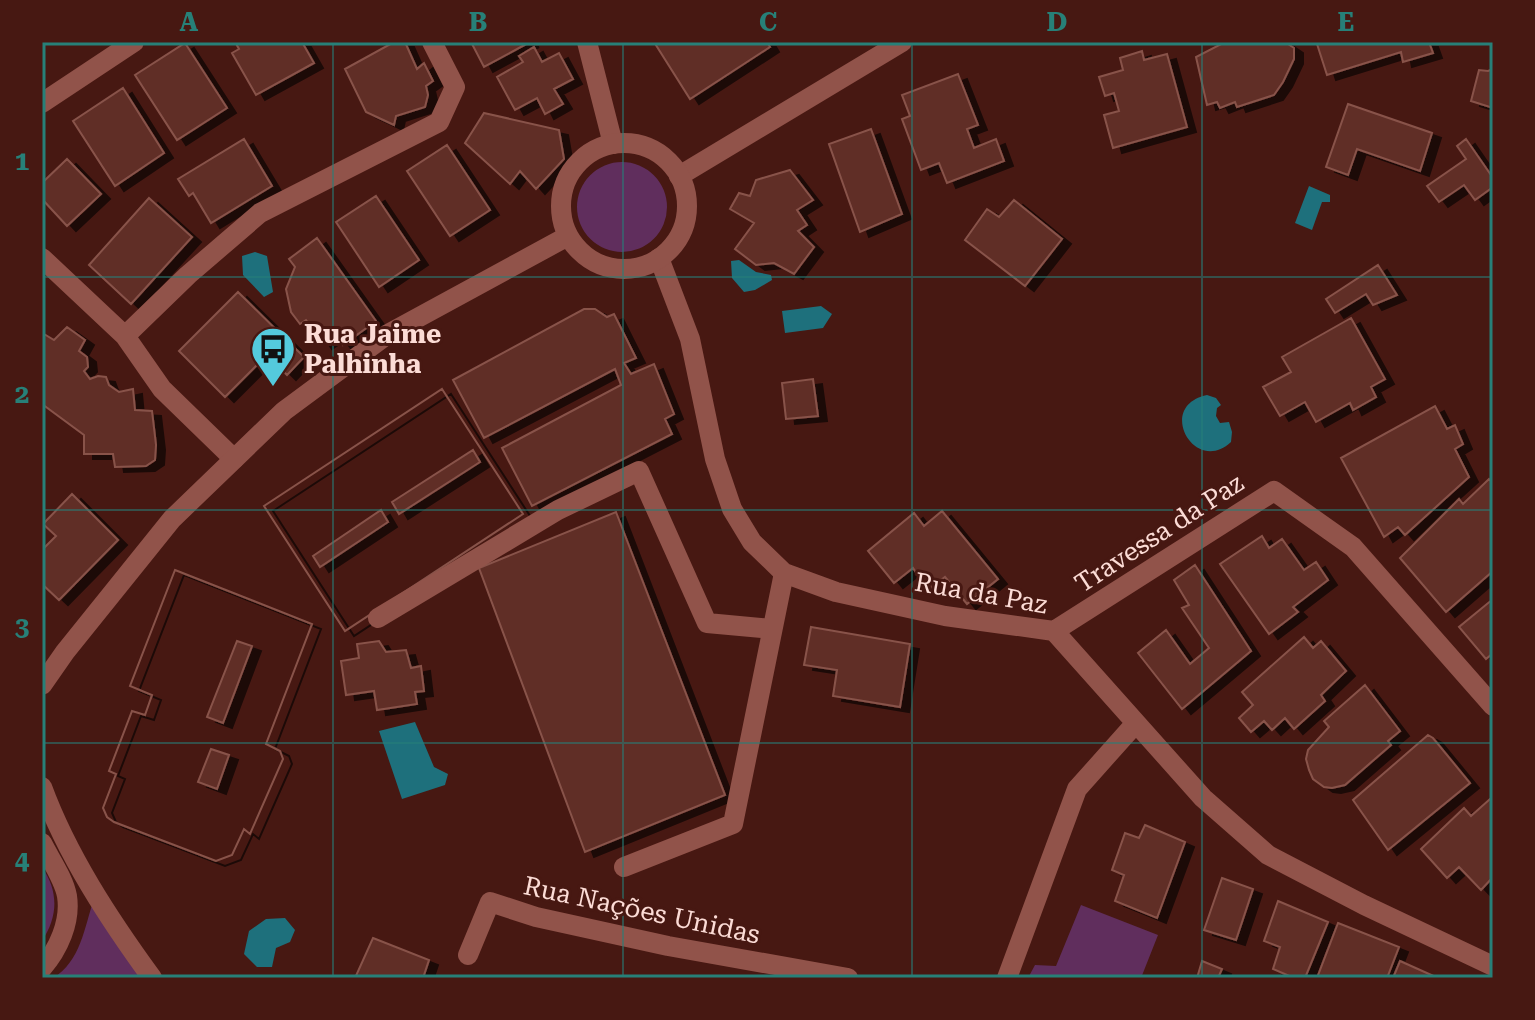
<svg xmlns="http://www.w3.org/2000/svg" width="1535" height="1020" viewBox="0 0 1535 1020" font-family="'Roboto Serif',serif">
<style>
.green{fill:#602e5d}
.water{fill:#1e707c}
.building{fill:#602e27;stroke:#88534a;stroke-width:2;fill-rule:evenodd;filter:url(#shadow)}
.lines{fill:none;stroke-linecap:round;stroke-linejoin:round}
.minor{stroke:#91534a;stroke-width:20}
.tertiary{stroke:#91534a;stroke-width:20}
.grid{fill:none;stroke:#278078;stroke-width:2;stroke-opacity:0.55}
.labels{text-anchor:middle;stroke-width:6;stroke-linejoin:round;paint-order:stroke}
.poi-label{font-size:26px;font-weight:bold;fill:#fcdcd6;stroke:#471812;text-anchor:start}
.street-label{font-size:26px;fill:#fcdcd6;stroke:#471812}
.neatline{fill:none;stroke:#278078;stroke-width:3}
.grid-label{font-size:26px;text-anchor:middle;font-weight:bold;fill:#278078}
</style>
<defs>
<filter id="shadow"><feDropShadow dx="9" dy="5" stdDeviation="0" flood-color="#0009"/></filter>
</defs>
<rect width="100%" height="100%" fill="#471812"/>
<path class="green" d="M577 207a45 45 0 1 1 90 0a45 45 0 1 1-90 0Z
M42 867C59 892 58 916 42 941Z
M94 899 144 978H53C81 961 84 928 94 899Z
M1081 905 1158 935 1141 978H1028L1035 965 1056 966Z"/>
<path class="water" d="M1309 186 1330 195V202H1322L1312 230 1295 223Z
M255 252 267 256 273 292 264 297 243 275 242 256Z
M739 260 756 272 771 275 772 280 755 290 744 292 732 278 731 261Z
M821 306 832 314 823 328 785 333 782 311Z
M1207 395 1216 398 1221 405 1217 408 1216 416 1220 423 1229 422 1232 432 1231 442C1195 476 1155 406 1207 395Z
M415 722 434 767 448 774 445 785 402 799 379 731Z
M285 918 295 930 290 942 276 948 272 967H257L244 954 249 931 266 919Z"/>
<path class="building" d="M235 42H302L314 63 256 95 232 53 239 49Z
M394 42H405L417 69 424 63 433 81 426 86 428 95 425 107 396 116 394 125 366 112 345 69Z
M471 42H530L484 67Z
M654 42H767L770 47 690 99Z
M1225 42H1285L1294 48V59L1283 82 1274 95 1237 107 1235 102 1220 108 1217 102 1207 105 1196 57Z
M1323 42H1429L1433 53 1403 62 1401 52 1327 75 1317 44Z
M185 43 227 108 177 140 135 75Z
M534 47 542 62 559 53 573 79 554 89 563 104 545 114 537 98 515 110 497 77 523 62 519 56Z
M1142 51 1144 60 1167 54 1187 127 1113 148 1104 115 1119 111 1114 93 1105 96 1099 77 1123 70 1120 58Z
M1493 69V108L1471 101 1479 70 1488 71Z
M958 74 978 125 967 129 974 148 996 139 1004 161 947 183 939 163 921 170 902 119 910 116 902 95Z
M123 88 164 153 115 186 73 121Z
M1348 104 1432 133 1420 171 1357 149 1348 175 1326 167Z
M484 113 559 130 564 159 536 189 520 171 510 184 465 143Z
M871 129 902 214 860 232 829 144Z
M244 139 272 186 211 223 193 193 189 196 178 179Z
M1466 139 1493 178V187L1475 200 1464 185 1439 202 1427 186 1466 159 1457 146Z
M447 145 490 210 450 236 407 171Z
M67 159 101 194 67 226 42 199V183Z
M790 170 813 200 797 210 807 225 798 231 814 247 794 274 774 263 756 265 735 249 754 223 730 209 739 193 750 196 756 180Z
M376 196 419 260 379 287 336 222Z
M149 198 192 237 131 304 89 265Z
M1014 200 1062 239 1025 286 965 240 987 209 999 217Z
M317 238 376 321 343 345 336 335 323 344 306 320 300 324 291 312 286 289 295 267 289 259Z
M1378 265 1397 295 1373 305 1366 294 1335 313 1326 299Z
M238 292 304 357 287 375 267 355 225 397 179 351Z
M584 309H595L607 317 614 314 636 358 624 363 631 374 654 364 674 414 665 419 672 434 532 506 502 448 621 385 615 369 484 438 453 380Z
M1351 318 1385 379 1371 387 1376 397 1353 410 1350 403 1316 422 1305 402 1280 416 1263 387 1291 372 1282 357Z
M67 327 85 340 79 351 87 357 88 367 84 371 90 379 98 376 106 377 109 385 119 392 133 389 135 410 152 411 156 445 155 460 146 466 115 467 113 454H84V435L42 404V337L44 334 54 340Z
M813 379 818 416 786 419 782 383Z
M442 389 523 514 345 631 264 506ZM473 450 480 462 399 514 392 502ZM381 510 388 522 320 567 313 556Z
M442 389 523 514 345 631 264 506Z
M1435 406 1447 429 1455 425 1463 444 1455 449 1469 477 1405 535 1398 527 1384 537 1341 458Z
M1489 479 1493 484V571L1446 612 1400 558 1459 499 1463 504Z
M72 494 118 540 59 600 42 584V550L56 536 43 524Z
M942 511 998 579 967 604 945 577 928 590 913 568 894 583 868 551 914 513 924 526Z
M616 512 725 795 585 852 479 568Z
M1262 536 1269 548 1282 539 1304 570 1316 562 1328 580 1293 607 1298 612 1269 634 1220 564Z
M1195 565 1251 651 1182 709 1138 653 1166 630 1190 664 1209 648 1182 608 1189 605 1174 580Z
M175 570 312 624 266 744 280 751 283 759 250 834 244 829 232 855 216 861 114 822 107 817 103 808 116 774 109 771 132 711 145 715 152 695 130 686ZM237 641 252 646 223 723 207 717ZM211 749 229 755 217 789 198 782Z
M175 570 312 624 266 744 280 751 283 759 250 834 244 829 232 855 216 861 114 822 107 817 103 808 116 774 109 771 132 711 145 715 152 695 130 686Z
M1493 599V653L1486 659 1459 627Z
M811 627 910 644 900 707 833 696 837 670 804 665Z
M1304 637 1313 648 1321 641 1346 671 1321 695 1325 701 1294 729 1285 718 1272 730 1264 721 1251 732 1239 718 1253 705 1242 692Z
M379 641 386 652 406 650 411 668 421 666 424 691 415 692 417 704 377 710 374 691 346 695 341 661 359 658 357 644Z
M1365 685 1400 731 1388 741 1391 745 1345 785 1332 788 1324 787 1313 779 1309 770 1306 759 1308 750 1329 727 1324 721Z
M1428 735 1433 738 1470 783 1388 850 1353 800Z
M1490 799 1493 804V877L1481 890 1459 867 1447 878 1421 849 1464 808 1471 816Z
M1145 825 1185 842 1157 918 1115 901 1124 875 1112 870 1125 833 1139 838Z
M1222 878 1253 889 1236 940 1204 930Z
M1278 901 1328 922 1305 978H1294L1273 969 1280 947 1264 941Z
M1338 923 1399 947 1387 978H1317Z
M373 938 429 960 423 978H355Z
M1202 961 1222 969 1218 978H1197Z
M1400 961 1438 978H1393Z"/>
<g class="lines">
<path class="minor" d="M587 42 613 144
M42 103 134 42
M679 176 902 42
M42 258 125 336 162 389 234 459
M659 258 690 339 715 459 732 509 752 542 784 573 836 592 945 616 1054 631 1203 798 1268 855 1364 905 1493 966
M125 336 188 275 260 213 439 122 455 87 432 42
M378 618 558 510 639 471 707 623 772 629
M1054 631 1274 491 1353 547 1493 706
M624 867 733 824 784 573
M468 955 490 902 536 917 668 946 848 978
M1007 978 1077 789 1135 724"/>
<path class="tertiary" d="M561 206a63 63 0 1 1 126 0a63 63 0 1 1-126 0Z
M42 685 65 652 172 519 284 411 388 334 568 236
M42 787C67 855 109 919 152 978
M42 843C50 859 64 879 67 896 71 922 58 950 42 968"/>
</g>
<path class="grid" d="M333 42V978M623 42V978M912 42V978M1202 42V978M42 277H1493M42 510H1493M42 743H1493"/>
<defs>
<g id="bus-pin" transform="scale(2.3)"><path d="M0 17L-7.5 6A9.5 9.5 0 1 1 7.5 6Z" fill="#54cadd" stroke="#471812"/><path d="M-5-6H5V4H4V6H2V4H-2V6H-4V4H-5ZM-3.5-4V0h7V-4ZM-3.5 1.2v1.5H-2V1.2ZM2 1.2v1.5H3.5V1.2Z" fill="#111"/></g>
</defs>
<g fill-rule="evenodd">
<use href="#bus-pin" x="273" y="349"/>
</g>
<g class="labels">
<g class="poi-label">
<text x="304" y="343">Rua Jaime<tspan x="304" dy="30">Palhinha</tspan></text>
</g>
<g class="street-label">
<text transform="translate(1159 533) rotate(-33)" y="9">Travessa da Paz</text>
<text transform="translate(981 593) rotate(10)" y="9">Rua da Paz</text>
<text transform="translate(642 910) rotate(12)" y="9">Rua Nações Unidas</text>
</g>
</g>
<rect width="1535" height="1020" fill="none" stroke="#471812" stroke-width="88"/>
<rect x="44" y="44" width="1447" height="932" class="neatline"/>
<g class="grid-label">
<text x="189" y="31">A</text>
<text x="478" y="31">B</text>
<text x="768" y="31">C</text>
<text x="1057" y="31">D</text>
<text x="1346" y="31">E</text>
<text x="22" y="170">1</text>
<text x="22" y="403">2</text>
<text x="22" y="636">3</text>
<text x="22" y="869">4</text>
</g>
</svg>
